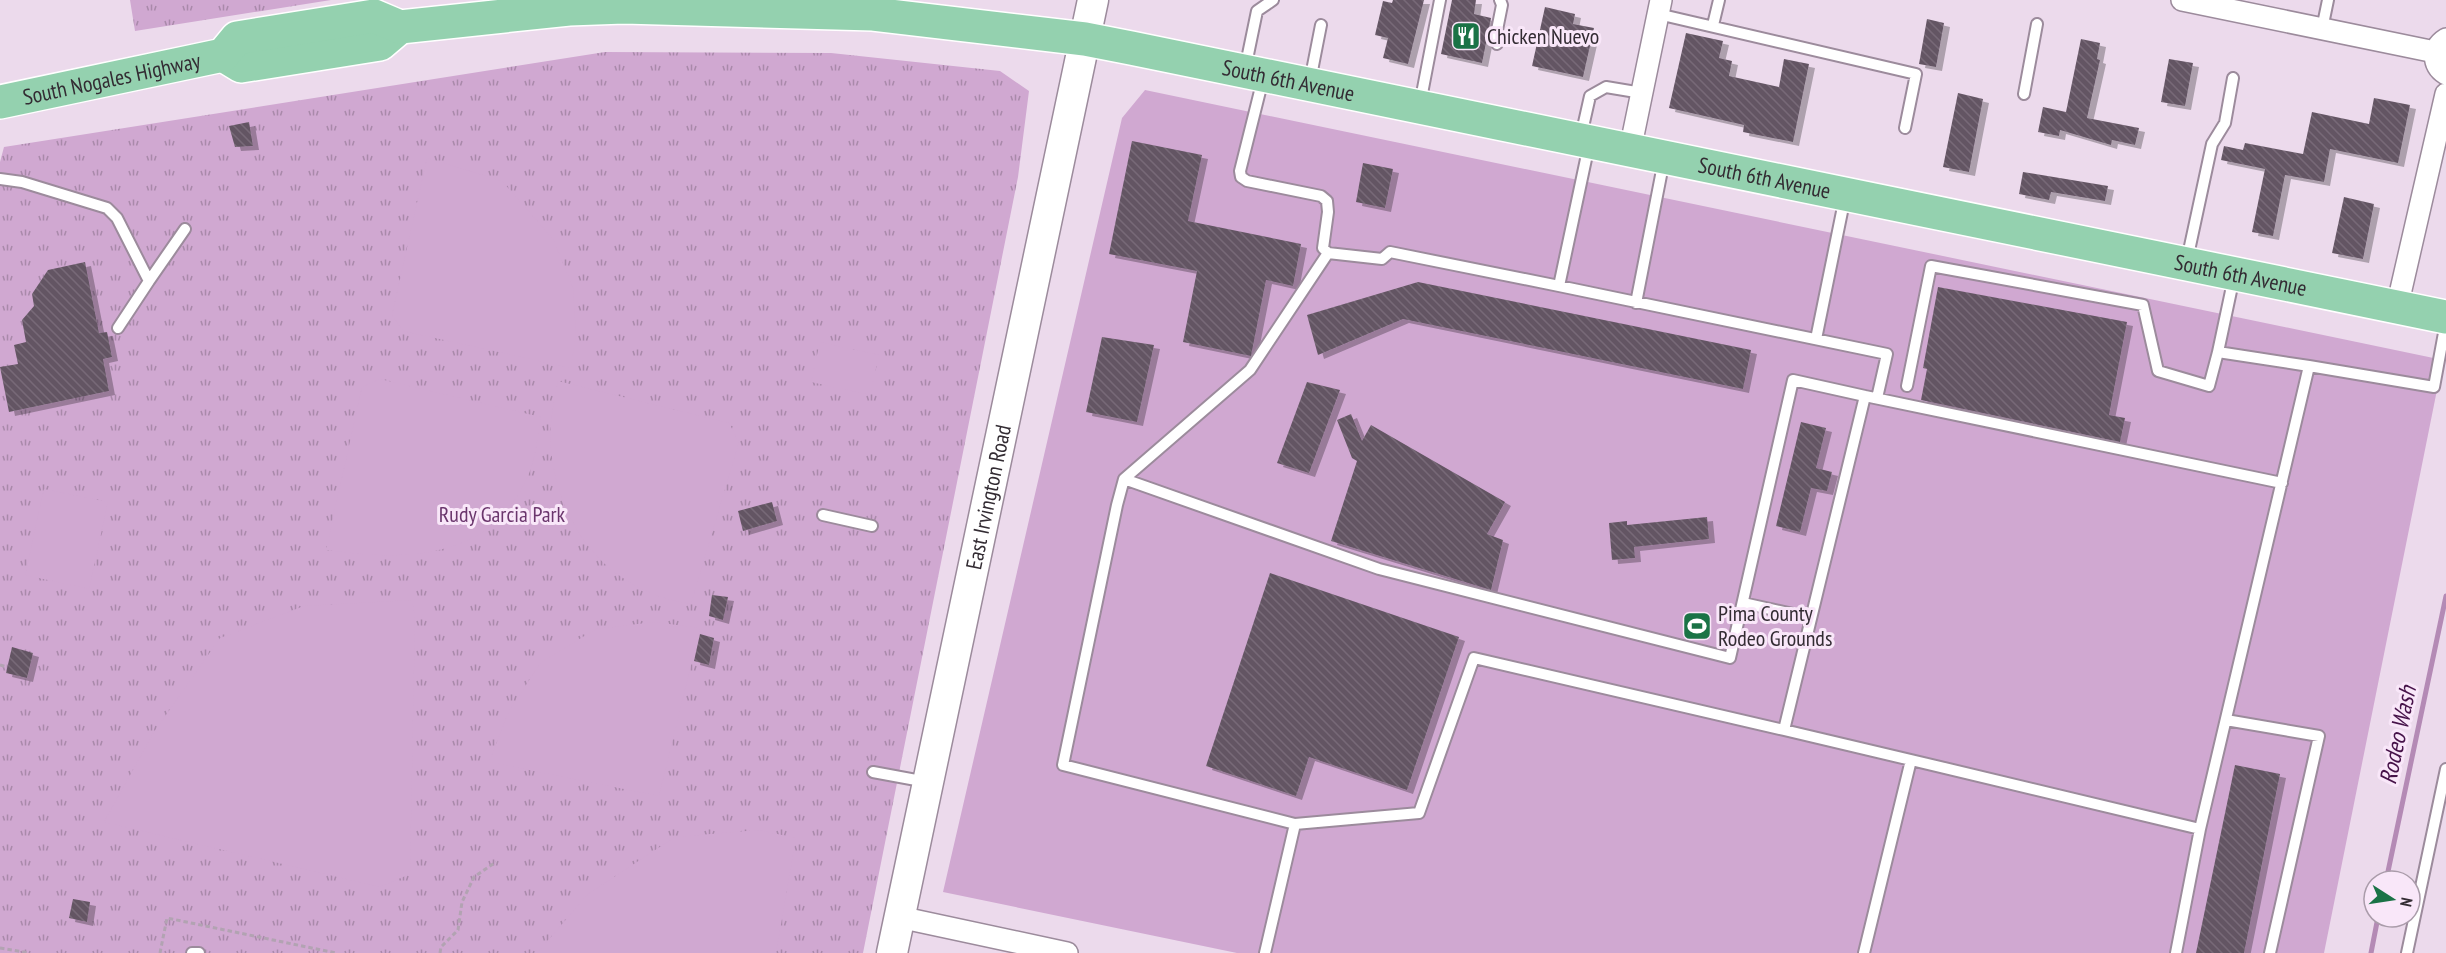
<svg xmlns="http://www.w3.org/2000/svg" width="2446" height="953" viewBox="0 0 2446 953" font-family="'PT Sans Narrow',sans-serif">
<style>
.park{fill:url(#park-tufts)}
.garden{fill:#d0a8d1}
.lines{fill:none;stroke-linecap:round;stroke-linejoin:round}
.stream{stroke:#b48ab5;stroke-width:5}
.building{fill:url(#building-back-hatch);filter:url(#shadow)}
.service-casing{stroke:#9c8b9c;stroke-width:14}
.minor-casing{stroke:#9c8b9c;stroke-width:24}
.secondary-casing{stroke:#9c8b9c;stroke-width:33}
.primary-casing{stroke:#fff;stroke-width:36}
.path{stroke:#b2a3b2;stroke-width:3;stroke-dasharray:4.5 3;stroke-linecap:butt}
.service{stroke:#fff;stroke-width:10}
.minor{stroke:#fff;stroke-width:21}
.secondary{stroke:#fff;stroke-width:30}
.primary{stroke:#94d1af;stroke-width:33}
.labels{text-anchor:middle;stroke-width:6;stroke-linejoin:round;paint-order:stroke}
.poi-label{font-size:22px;fill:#332c33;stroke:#f9e7f9;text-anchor:start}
.street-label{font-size:22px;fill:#332c33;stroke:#f9e7f9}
.park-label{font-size:22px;fill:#6b366d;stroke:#f9e7f9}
.water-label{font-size:24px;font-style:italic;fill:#461249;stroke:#f9e7f9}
</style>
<defs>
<pattern id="park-tufts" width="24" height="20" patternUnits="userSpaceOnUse" patternTransform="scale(1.5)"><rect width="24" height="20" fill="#d0a8d1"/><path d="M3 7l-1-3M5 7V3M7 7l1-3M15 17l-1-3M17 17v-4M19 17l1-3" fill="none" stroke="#a989aa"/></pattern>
<pattern id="building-back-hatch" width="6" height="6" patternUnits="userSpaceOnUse" patternTransform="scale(1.5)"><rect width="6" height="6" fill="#645564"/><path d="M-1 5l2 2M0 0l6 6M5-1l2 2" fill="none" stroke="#776a77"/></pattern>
<filter id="shadow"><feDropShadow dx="6" dy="4" stdDeviation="0" flood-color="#0004"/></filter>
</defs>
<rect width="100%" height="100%" fill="#ecdaec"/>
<path class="park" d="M130 0H331L135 31Z
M605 52 831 53 1000 71 1029 91 1018 177 863 953H0V162L4 147Z"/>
<path class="garden" d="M1145 90 2443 360 2324 953H1237L943 892 1122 118Z
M427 158 502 181 553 239 573 288 576 333 571 368 403 331 392 315Z
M820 342 879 355 870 395 811 382Z
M380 379 541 417C538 434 536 455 530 471 495 560 408 562 326 550L362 387Z
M558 381 729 423 739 442 691 604C609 591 560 531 551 450 548 427 554 404 558 381Z
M44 489 108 502 89 589 25 575Z
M412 600 415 617 410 874 380 887 104 822 154 732 220 638 304 606Z
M654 622 700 628 659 796 489 762 509 711 541 662 596 629Z
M758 830 796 838 776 953H537L588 894 675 837Z"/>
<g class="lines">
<path class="stream" d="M2386 881 2446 596
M2371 953 2378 917"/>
</g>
<path class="building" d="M1393 0H1424L1408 64 1383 58 1388 38 1375 35 1383 1 1392 3Z
M1452 0H1476L1474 14 1491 18 1482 63 1441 54Z
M1545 7 1575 14 1573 24 1594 28 1583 77 1532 66Z
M1927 19 1944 23 1936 67 1919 64Z
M1686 33 1723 41 1719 58 1732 61 1729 76 1779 87 1784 59 1809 64 1793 142 1743 132 1744 125 1669 108Z
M2081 39 2100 43 2097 59 2100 60 2087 118 2139 128 2135 145 2112 140 2111 145 2060 130 2059 136 2038 132 2043 107 2066 112Z
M2169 59 2193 63 2185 106 2161 102Z
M1958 93 1983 99 1969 172 1943 167Z
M2374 98 2410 105 2398 163 2330 149 2324 182 2285 175 2273 236 2252 232 2265 169 2221 160 2224 146 2243 150 2245 143 2303 154 2312 112 2369 124Z
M249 122 253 146 235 147 229 126Z
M1132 141 1202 155 1188 221 1301 244 1293 286 1266 280 1251 356 1183 342 1197 271 1109 254Z
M1363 163 1393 169 1385 208 1356 202Z
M2023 172 2108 186 2105 201 2051 192 2049 200 2019 194Z
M2344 197 2374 204 2363 259 2332 253Z
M85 262 99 333 107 332 112 357 103 359 109 391 9 412 0 367 18 364 14 345 26 342 22 320 34 306 32 294 48 270Z
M1418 282 1751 350 1743 389 1403 319 1318 355 1307 315Z
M1938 287 2127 322 2109 415 2125 418 2120 442 1921 400 1927 369 1923 368Z
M1102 337 1154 345 1137 422 1086 412Z
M1307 382 1340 390 1309 473 1277 463Z
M1351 414 1362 441 1371 425 1505 502 1487 534 1503 540 1491 590 1331 541 1357 461 1352 458 1337 420Z
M1801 422 1826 428 1816 468 1832 472 1827 491 1811 488 1800 532 1776 526Z
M772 502 777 521 743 531 738 511Z
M1707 517 1709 539 1634 547 1635 558 1612 560 1609 523 1627 521V525Z
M1270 573 1459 637 1407 790 1309 757 1296 796 1206 766Z
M712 595 728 597 723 620 709 616Z
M700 634 714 638 709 665 694 661Z
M12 647 33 653 27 678 6 673Z
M2235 765 2280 774 2244 953H2196Z
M73 899 90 902 87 922 69 918Z"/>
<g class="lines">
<g class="service-casing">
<path id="service" d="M1658 14 1916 74 1905 128
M1713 25 1719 0
M2322 29 2328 0
M1497 44 1496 35 1502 5 1500 0
M1245 69 1257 11 1273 0
M1263 79 1240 171 1241 177 1247 181 1321 196 1327 201 1328 212 1323 248 1328 253 1382 259 1390 252 1559 286
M1310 81 1321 25
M2024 94 2037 24
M1420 104 1440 0
M1581 136 1590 96 1606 87 1642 93
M1589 145 1559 286 1887 354 1877 398
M0 179 22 182 107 208 117 218 149 281 118 328
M2187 260 2212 144 2225 123 2233 78
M2234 277 2218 352 2309 366
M149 281 185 229
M1636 303 1664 160
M1816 339 1845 197
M1907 386 1931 266 2143 305 2158 371 2209 386 2218 352
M1124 479 1250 370 1328 253
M823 515 872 526
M1743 603 1811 618
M2226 720 2319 736 2270 953
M1911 760 1784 730 1865 396 2282 483
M873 772 927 782
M1295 824 1419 813 1474 658 1784 730
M2200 829 2309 366 2434 387 2446 322
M192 953H199
M1265 953 1295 824 1063 765 1117 505 1124 479 1379 569 1730 658 1793 380 1865 396
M1864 953 1911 760 2200 829 2176 953
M2407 953 2446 769"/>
</g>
<g class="minor-casing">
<path id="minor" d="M2182 0 2435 52
M2446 39C2432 48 2432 65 2446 74
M1630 150 1661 0
M2397 307 2446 94
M899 917 1067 953"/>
</g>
<g class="secondary-casing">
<g id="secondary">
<path id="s1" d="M892 953 1093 0"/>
</g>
</g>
<g class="primary-casing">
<g id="primary">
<path d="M223 55 241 66 380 44 400 27"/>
<path id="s2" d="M0 102 223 55 237 38 374 16 400 27 569 9 624 7 873 14 1085 39 1131 48 2446 317"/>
</g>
</g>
<path class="path" d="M0 665 7 667
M0 948 29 953
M160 953 167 918 336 953
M440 953 441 947 458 930 462 902 474 877 496 862"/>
<use href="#service" class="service"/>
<use href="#minor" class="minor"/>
<use href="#secondary" class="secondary"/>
<use href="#primary" class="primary"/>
</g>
<defs>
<g id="restaurant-square" transform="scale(1.5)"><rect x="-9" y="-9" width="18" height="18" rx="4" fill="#1a7346" stroke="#f9e7f9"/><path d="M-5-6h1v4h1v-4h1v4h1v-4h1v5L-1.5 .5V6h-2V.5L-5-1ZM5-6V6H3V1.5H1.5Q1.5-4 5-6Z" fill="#fff"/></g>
<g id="stadium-square" transform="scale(1.5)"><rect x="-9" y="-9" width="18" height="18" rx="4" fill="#1a7346" stroke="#f9e7f9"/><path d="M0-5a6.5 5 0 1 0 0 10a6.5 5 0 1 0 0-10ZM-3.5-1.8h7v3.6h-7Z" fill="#fff"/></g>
</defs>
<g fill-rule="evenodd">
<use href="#restaurant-square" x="1466" y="36"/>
<use href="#stadium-square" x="1697" y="626"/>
</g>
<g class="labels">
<g class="poi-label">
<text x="1487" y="44">Chicken Nuevo</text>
<text x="1718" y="621">Pima County<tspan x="1718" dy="25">Rodeo Grounds</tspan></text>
</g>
<g class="street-label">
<text dy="8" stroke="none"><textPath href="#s2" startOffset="114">South Nogales Highway</textPath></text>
<text dy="8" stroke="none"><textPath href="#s2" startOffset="1312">South 6th Avenue</textPath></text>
<text dy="8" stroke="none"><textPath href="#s2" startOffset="1798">South 6th Avenue</textPath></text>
<text dy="8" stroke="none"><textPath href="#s2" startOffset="2284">South 6th Avenue</textPath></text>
<text dy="8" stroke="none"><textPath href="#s1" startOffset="466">East Irvington Road</textPath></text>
</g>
<g class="park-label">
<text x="502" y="522">Rudy Garcia Park</text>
</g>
<g class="water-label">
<text transform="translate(2398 735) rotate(-78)" y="8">Rodeo Wash</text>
</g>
</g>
<g transform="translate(2392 899) rotate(102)"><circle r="28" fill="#f9e7f9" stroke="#aa9caa" stroke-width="1.5"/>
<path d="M0-4.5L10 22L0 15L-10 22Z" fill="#1a7346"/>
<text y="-9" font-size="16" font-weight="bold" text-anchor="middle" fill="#332c33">N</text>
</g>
</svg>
